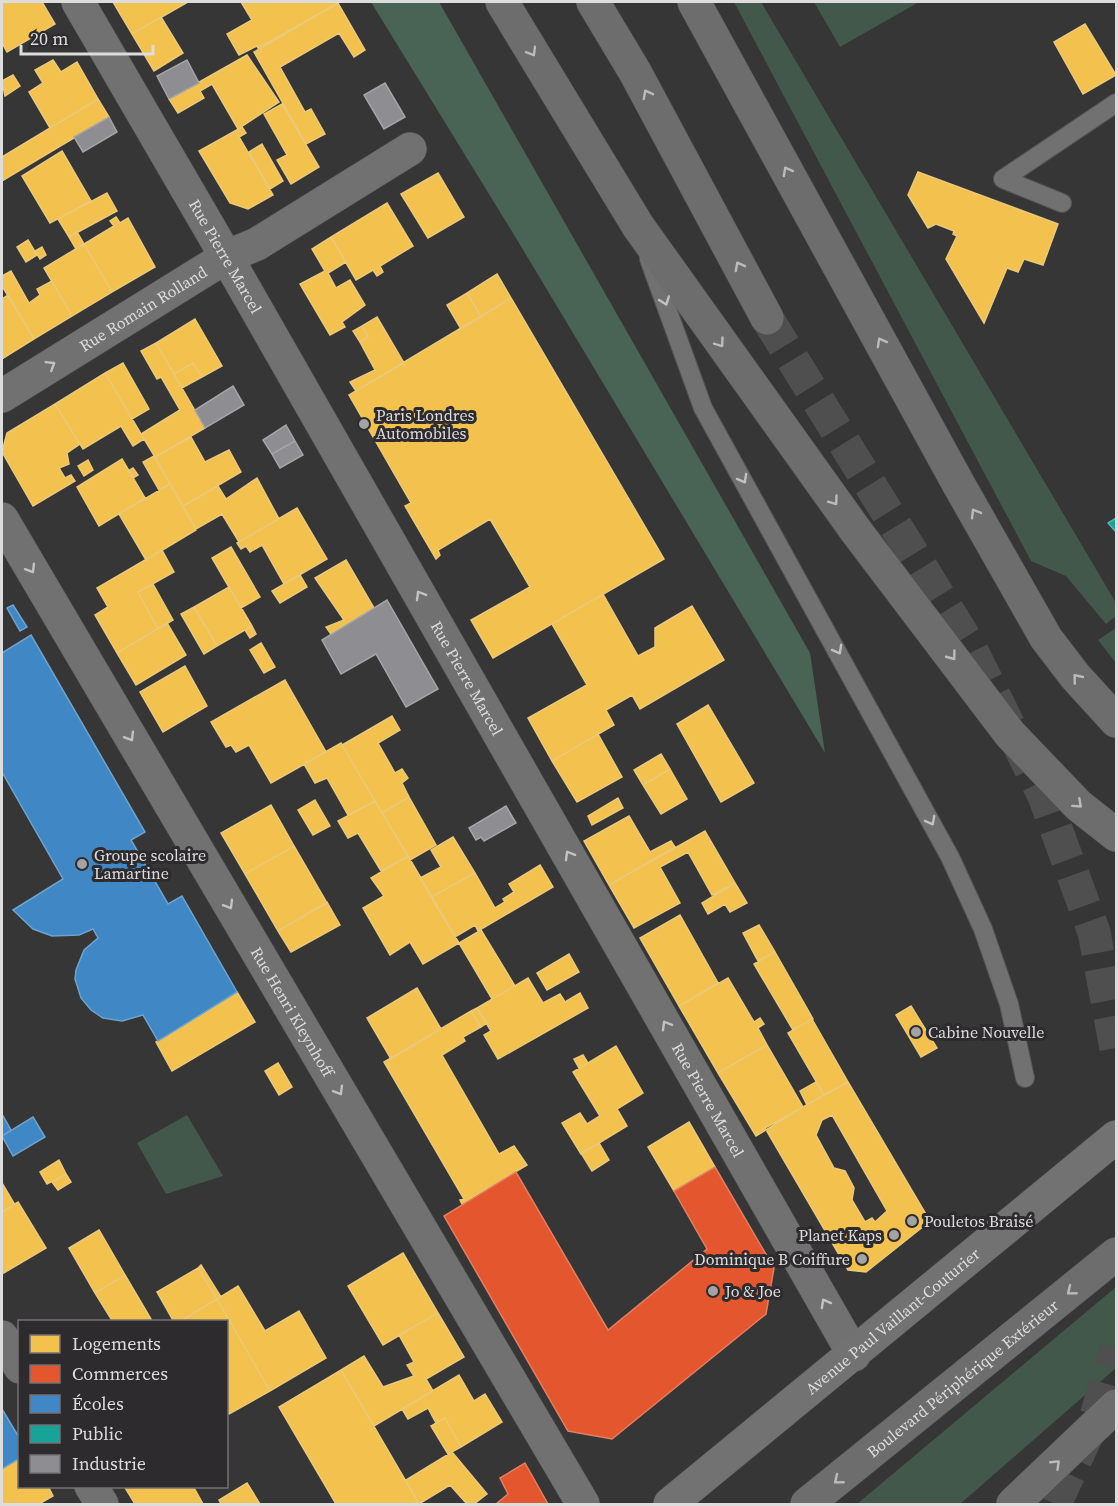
<svg xmlns="http://www.w3.org/2000/svg" width="1118" height="1506" viewBox="0 0 1118 1506" font-family="'Source Serif 4',serif">
<style>
.green{fill:#42584b}
.forest{fill:#496454}
.homes{fill:#f2c14e;stroke:#ecc979;stroke-width:1.5;fill-rule:evenodd}
.shops{fill:#e4572e;stroke:#e27f63;stroke-width:1.5}
.schools{fill:#3f88c5;stroke:#6fa2cc;stroke-width:1.5}
.public{fill:#17a398;stroke:#53b4ad;stroke-width:1.5}
.industry{fill:#8d8d92;stroke:#a5a5a9;stroke-width:1.5}
.lines{fill:none;stroke-linecap:round;stroke-linejoin:round}
.highway-tunnel{stroke:#4f4f4f;stroke-width:33;stroke-dasharray:33 16;stroke-linecap:butt}
.lane-casing{stroke:#545454;stroke-width:20}
.street-casing{stroke:#545454;stroke-width:34}
.secondary-casing{stroke:#545454;stroke-width:34}
.highway-casing{stroke:#545454;stroke-width:34}
.lane{stroke:#717171;stroke-width:18}
.street{stroke:#717171;stroke-width:33}
.secondary{stroke:#727272;stroke-width:33}
.highway{stroke:#6e6d6d;stroke-width:33}
.oneway{stroke:#bcbbbc}
.oneway2{stroke:#c3c2c3}
.poi-dot{fill:#a3a3a3;stroke:#2d2b2d;stroke-width:2}
.labels{text-anchor:middle;stroke-width:6;stroke-linejoin:round;paint-order:stroke}
.street-label{font-size:16px;fill:#deddde;stroke:#2d2b2d}
.poi-label{font-size:16px;fill:#deddde;stroke:#2d2b2d;text-anchor:start}
</style>
<rect width="100%" height="100%" fill="#363636"/>
<path class="green" d="M734 2H761L1116 603V616L1106 624 1066 576 1031 561Z
M814 2H919L840 47Z
M1116 628V663L1098 640Z
M187 1115 223 1176 166 1194 137 1143Z
M1116 1287V1368L960 1504H857Z"/>
<path class="forest" d="M371 2H439L810 653 825 753 516 238Z"/>
<path class="homes" d="M5 2H42L55 24 7 52 2 43V3Z
M113 2H188L132 34Z
M241 2H337L338 3 258 48 257 46 239 55 227 34 252 20Z
M338 3 365 50 354 57 339 33 280 67 305 112 311 109 325 134 306 144 254 52Z
M161 17 183 53 154 71 132 34Z
M1085 24 1116 75 1083 94 1054 42Z
M247 55 279 102 238 129 212 84 200 91 204 98 178 113 169 99Z
M53 60 61 72 77 62 98 99 50 128 29 92 43 83 35 70Z
M13 75 20 86 5 96 2 81Z
M98 99 109 117 2 181V157Z
M282 104 319 167 291 184 277 160 287 155 264 114Z
M242 127 246 133 239 137 273 195 248 209 230 203 199 151Z
M262 144 283 181 270 189 249 152Z
M62 151 91 201 50 223 22 176Z
M918 172 1058 224 1043 265 1024 259 1018 272 1007 268 984 323 946 259 957 236 953 234 954 231 936 224 928 228 908 195Z
M438 173 464 217 428 238 401 194Z
M107 193 117 211 69 237 58 219Z
M387 203 413 246 380 266 383 272 377 276 373 270 356 280 331 237Z
M116 217 120 223 128 218 155 267 112 292 84 244 114 226 110 221Z
M77 232 84 244 76 249 69 237Z
M331 237 346 262 328 273 336 288 350 280 365 305 342 322 345 327 330 335 300 284 325 271 312 249Z
M28 240 37 255 26 262 17 247Z
M84 244 112 292 72 316 44 268Z
M42 247 46 255 40 259 35 251Z
M11 271 29 303 40 295 37 289 52 281 72 316 34 339 2 286V276Z
M497 274 511 298 481 317 467 293Z
M467 293 481 317 461 329 447 305Z
M8 295 34 339 2 359V299Z
M511 298 664 559 493 658 471 620 530 587 490 519 438 550 440 555 436 559 405 506 411 503 349 395Z
M377 317 404 363 356 391 350 382 375 370 360 342 368 337 362 326Z
M195 319 222 366 202 377 193 363 174 374 156 343Z
M362 326 368 337 360 342 353 331Z
M156 343 205 428 155 457 141 434 180 410 161 377 157 379 141 351Z
M123 363 149 409 132 419 105 373Z
M193 363 202 377 182 388 174 374Z
M105 373 144 439 133 446 121 426 83 449 55 404Z
M55 404 80 444 67 453 69 464 59 468 65 478 71 475 75 481 33 506 2 452 7 433Z
M191 437 205 462 229 450 241 472 183 506 155 457Z
M154 456 170 484 159 490 143 462Z
M122 459 145 498 99 526 77 487Z
M88 460 93 470 84 476 78 466Z
M133 468 138 475 133 478 128 471Z
M257 478 279 519 239 542 222 514 196 529 183 506 218 486 226 499Z
M170 484 196 530 146 560 119 514Z
M297 508 327 559 284 584 262 545 250 552 246 546 241 549 237 543Z
M231 547 260 597 241 608 212 558Z
M162 550 174 572 138 592 158 629 117 653 95 615 108 607 97 588Z
M346 560 374 608 331 634 326 627 344 620 315 578Z
M300 575 307 587 280 603 272 591Z
M153 584 173 620 158 629 138 592Z
M229 587 252 626 217 646 194 607Z
M603 594 638 656 655 647V628L692 606 724 660 640 709 632 695 606 710 614 725 552 761 528 718 587 685 552 624Z
M194 607 217 646 204 654 181 614Z
M167 623 186 655 136 685 117 653Z
M252 626 256 634 250 638 245 630Z
M261 643 275 667 264 673 250 650Z
M185 666 207 706 163 732 140 692Z
M285 680 326 752 271 783 249 745 236 752 231 745 226 747 211 722Z
M708 705 754 783 721 802 677 724Z
M392 716 400 730 378 743 395 773 402 769 408 778 402 783 409 797 382 813 342 745Z
M598 734 622 777 577 802 552 761Z
M341 743 375 801 348 815 327 778 315 783 304 764Z
M661 754 670 769 643 785 634 770Z
M670 769 687 799 661 814 643 785Z
M409 797 436 845 410 860 382 813Z
M618 798 623 808 592 825 588 816Z
M315 800 330 826 313 835 298 810Z
M375 801 408 856 381 871 358 833 348 838 338 821Z
M271 805 294 846 245 874 221 833Z
M629 816 650 852 671 841 675 847 609 885 584 841Z
M705 831 735 883 712 895 688 852 660 867 680 903 634 928 609 885Z
M453 837 475 873 431 897 420 878 441 867 431 850Z
M294 846 327 903 278 931 245 874Z
M408 856 459 943 423 964 410 942 390 955 363 908 384 896 371 878Z
M540 865 553 887 478 931 475 925 455 937 431 897 475 873 495 908 505 902 503 899 514 892 509 884Z
M735 883 747 903 730 912 725 904 708 914 702 903Z
M327 902 340 925 291 952 278 931Z
M680 915 718 983 679 1006 640 938Z
M759 925 775 952 758 961 743 933Z
M481 930 515 986 492 999 459 943Z
M775 952 813 1019 793 1030 754 964Z
M569 954 579 972 547 990 537 973Z
M528 978 543 1003 560 994 565 1002 580 993 588 1008 498 1059 484 1035 491 1031 477 1008Z
M728 978 754 1022 760 1018 764 1024 758 1028 767 1045 718 1073 679 1006Z
M417 988 441 1029 391 1059 367 1018Z
M237 992 255 1022 172 1071 156 1042Z
M911 1006 937 1048 921 1057 896 1015Z
M477 1008 487 1023 481 1027 471 1011Z
M471 1011 481 1027 463 1037 465 1041 442 1055 499 1154 514 1146 527 1165 462 1204 460 1200 464 1199 384 1062Z
M812 1019 848 1082 824 1095 788 1033Z
M767 1045 803 1107 756 1136 718 1073Z
M616 1046 643 1093 617 1109 627 1126 581 1154 562 1123 580 1113 587 1124 600 1116 573 1072Z
M583 1055 588 1063 579 1068 574 1059Z
M278 1063 292 1087 279 1095 265 1071Z
M816 1082 824 1095 807 1105 800 1091Z
M848 1082 930 1221 866 1272 848 1270 765 1128ZM832 1115 887 1211 875 1222 872 1218 865 1222 852 1200 854 1188 845 1171 834 1168 816 1135 822 1120Z
M689 1122 715 1167 674 1191 648 1147Z
M599 1143 609 1160 592 1171 581 1153Z
M59 1160 66 1174 47 1184 40 1172Z
M66 1174 71 1182 58 1190 52 1182Z
M2 1183 15 1205 2 1212Z
M18 1202 46 1248 2 1274V1212Z
M99 1230 125 1275 95 1293 69 1248Z
M403 1253 438 1313 383 1345 348 1286Z
M201 1265 221 1297 217 1299 198 1268Z
M198 1268 217 1299 179 1322H174L157 1292Z
M125 1275 151 1319 147 1322H113L95 1293Z
M238 1286 265 1331 299 1311 326 1358 270 1391 217 1299Z
M217 1299 270 1391 229 1414 226 1410V1322H179Z
M438 1313 464 1357 426 1379 433 1391 374 1426 341 1370 364 1356 383 1387 414 1376 407 1365 414 1362 399 1335Z
M341 1370 418 1502 413 1504H336L279 1407Z
M459 1375 474 1401 485 1394 502 1422 461 1447 445 1418 436 1423 428 1408 408 1419 402 1409Z
M445 1418 461 1447 448 1454 431 1426Z
M452 1452 487 1494 474 1504H467L450 1485 419 1504 406 1480Z
M20 1458V1486H48L53 1496 39 1504H2V1469Z
M247 1483 260 1504H221L219 1500Z
M124 1486H193L203 1504H135Z"/>
<path class="shops" d="M715 1167 774 1268 766 1314 612 1439 568 1431 444 1216 516 1172 608 1330 707 1249 674 1191Z
M525 1463 548 1504H496L508 1494 500 1478Z"/>
<path class="schools" d="M13 605 27 627 20 631 7 608Z
M31 635 145 832 131 840 168 904 182 896 237 992 158 1041 143 1015 122 1021 103 1018 91 1010 81 998 75 979 76 970 84 950 98 938 93 929 79 935 52 936 33 929 13 910 63 879 2 772V653Z
M2 1114 11 1130 2 1136Z
M33 1117 45 1137 13 1156 2 1136Z
M2 1409 20 1439V1458L2 1469Z"/>
<path class="public" d="M1116 518V532L1108 523Z"/>
<path class="industry" d="M187 60 199 83 169 99 157 76Z
M385 83 405 117 384 129 364 95Z
M109 117 117 132 83 152 74 137Z
M233 386 244 405 205 428 195 410Z
M286 425 295 441 272 454 263 440Z
M295 441 303 455 280 468 272 454Z
M387 600 438 689 406 707 376 654 341 674 322 640Z
M506 806 516 823 484 841 481 837 476 840 469 828Z"/>
<g class="lines">
<path class="highway-tunnel" d="M767 318 968 643 1044 796 1094 932 1116 1048
M1055 1504 1096 1416 1116 1349"/>
<g class="lane-casing">
<path id="lane" d="M1062 203 1003 179 1116 103
M649 259 703 408 950 857 983 929 1009 1004 1025 1078"/>
</g>
<g class="street-casing">
<g id="street">
<path id="s1" d="M78 2 242 284 854 1355"/>
<path id="s2" d="M2 396 226 257 257 244 410 149"/>
<path id="s3" d="M2 519 583 1504"/>
<path d="M2 1337 20 1367"/>
<path d="M91 1486 102 1504"/>
</g>
</g>
<g class="secondary-casing">
<g id="secondary">
<path id="s4" d="M670 1504 1116 1137"/>
</g>
</g>
<g class="highway-casing">
<g id="highway">
<path d="M502 2 638 226 856 531 1010 734 1078 805 1116 835"/>
<path d="M593 2 635 72 767 318"/>
<path d="M694 2 959 485 1046 638 1075 676 1116 721"/>
<path id="s5" d="M807 1504 1116 1254"/>
<path d="M1013 1504 1116 1406"/>
</g>
</g>
<use href="#lane" class="lane"/>
<use href="#street" class="street"/>
<use href="#secondary" class="secondary"/>
<use href="#highway" class="highway"/>
</g>
<defs><path id="oneway-chevron" d="M-2-3.5L2.5 0L-2 3.5" fill="none" stroke-width="1.6" stroke-linecap="round" stroke-linejoin="round" transform="scale(1.5)"/></defs>
<g class="oneway">
<use href="#oneway-chevron" transform="translate(532 52) rotate(59)"/>
<use href="#oneway-chevron" transform="translate(647 94) rotate(-118)"/>
<use href="#oneway-chevron" transform="translate(787 171) rotate(-119)"/>
<use href="#oneway-chevron" transform="translate(739 266) rotate(-118)"/>
<use href="#oneway-chevron" transform="translate(881 342) rotate(-119)"/>
<use href="#oneway-chevron" transform="translate(720 343) rotate(54)"/>
<use href="#oneway-chevron" transform="translate(834 501) rotate(54)"/>
<use href="#oneway-chevron" transform="translate(975 513) rotate(-120)"/>
<use href="#oneway-chevron" transform="translate(952 656) rotate(53)"/>
<use href="#oneway-chevron" transform="translate(1077 678) rotate(-129)"/>
<use href="#oneway-chevron" transform="translate(1078 804) rotate(42)"/>
<use href="#oneway-chevron" transform="translate(1071 1291) rotate(141)"/>
<use href="#oneway-chevron" transform="translate(1056 1464) rotate(-44)"/>
<use href="#oneway-chevron" transform="translate(838 1480) rotate(141)"/>
</g>
<g class="oneway2">
<use href="#oneway-chevron" transform="translate(665 301) rotate(70)"/>
<use href="#oneway-chevron" transform="translate(51 365) rotate(-32)"/>
<use href="#oneway-chevron" transform="translate(743 479) rotate(61)"/>
<use href="#oneway-chevron" transform="translate(31 569) rotate(59)"/>
<use href="#oneway-chevron" transform="translate(420 595) rotate(-120)"/>
<use href="#oneway-chevron" transform="translate(838 650) rotate(61)"/>
<use href="#oneway-chevron" transform="translate(130 737) rotate(59)"/>
<use href="#oneway-chevron" transform="translate(931 821) rotate(62)"/>
<use href="#oneway-chevron" transform="translate(569 855) rotate(-120)"/>
<use href="#oneway-chevron" transform="translate(229 905) rotate(59)"/>
<use href="#oneway-chevron" transform="translate(666 1025) rotate(-120)"/>
<use href="#oneway-chevron" transform="translate(339 1091) rotate(59)"/>
<use href="#oneway-chevron" transform="translate(825 1303) rotate(-119)"/>
</g>
<g class="poi-dot">
<circle cx="364" cy="424" r="6"/>
<circle cx="82" cy="864" r="6"/>
<circle cx="916" cy="1032" r="6"/>
<circle cx="912" cy="1221" r="6"/>
<circle cx="894" cy="1235" r="6"/>
<circle cx="862" cy="1259" r="6"/>
<circle cx="713" cy="1291" r="6"/>
</g>
<g class="labels">
<g class="street-label">
<text dy="6" stroke="none"><textPath href="#s1" startOffset="294">Rue Pierre Marcel</textPath></text>
<text dy="6" stroke="none"><textPath href="#s2" startOffset="166">Rue Romain Rolland</textPath></text>
<text dy="6" stroke="none"><textPath href="#s1" startOffset="780">Rue Pierre Marcel</textPath></text>
<text dy="6" stroke="none"><textPath href="#s3" startOffset="572">Rue Henri Kleynhoff</textPath></text>
<text dy="6" stroke="none"><textPath href="#s1" startOffset="1266">Rue Pierre Marcel</textPath></text>
<text dy="6" stroke="none"><textPath href="#s4" startOffset="288">Avenue Paul Vaillant-Couturier</textPath></text>
<text dy="6" stroke="none"><textPath href="#s5" startOffset="200">Boulevard Périphérique Extérieur</textPath></text>
</g>
<g class="poi-label">
<text x="376" y="421">Paris Londres<tspan x="376" dy="18">Automobiles</tspan></text>
<text x="94" y="861">Groupe scolaire<tspan x="94" dy="18">Lamartine</tspan></text>
<text x="928" y="1038">Cabine Nouvelle</text>
<text x="924" y="1227">Pouletos Braisé</text>
<text x="882" y="1241" text-anchor="end">Planet Kaps</text>
<text x="850" y="1265" text-anchor="end">Dominique B Coiffure</text>
<text x="725" y="1297">Jo &amp; Joe</text>
</g>
</g>
<rect width="1118" height="1506" fill="none" stroke="#deddde" stroke-width="6"/>
<rect x="18" y="1320" width="210" height="168" fill="#2d2b2d" stroke="#747274" stroke-width="1.5"/>
<rect x="30" y="1335" width="30" height="18" fill="#f2c14e" stroke="#747274" stroke-width="1.5"/>
<text x="72" y="1350" font-size="18" fill="#deddde">Logements</text>
<rect x="30" y="1365" width="30" height="18" fill="#e4572e" stroke="#747274" stroke-width="1.5"/>
<text x="72" y="1380" font-size="18" fill="#deddde">Commerces</text>
<rect x="30" y="1395" width="30" height="18" fill="#3f88c5" stroke="#747274" stroke-width="1.5"/>
<text x="72" y="1410" font-size="18" fill="#deddde">Écoles</text>
<rect x="30" y="1425" width="30" height="18" fill="#17a398" stroke="#747274" stroke-width="1.5"/>
<text x="72" y="1440" font-size="18" fill="#deddde">Public</text>
<rect x="30" y="1455" width="30" height="18" fill="#8d8d92" stroke="#747274" stroke-width="1.5"/>
<text x="72" y="1470" font-size="18" fill="#deddde">Industrie</text>
<path d="M21 45v9h132v-9" fill="none" stroke="#deddde" stroke-width="3"/>
<text x="30" y="45" font-size="18" fill="#deddde" stroke="#2d2b2d" stroke-width="4.5" paint-order="stroke">20 m</text>
</svg>
